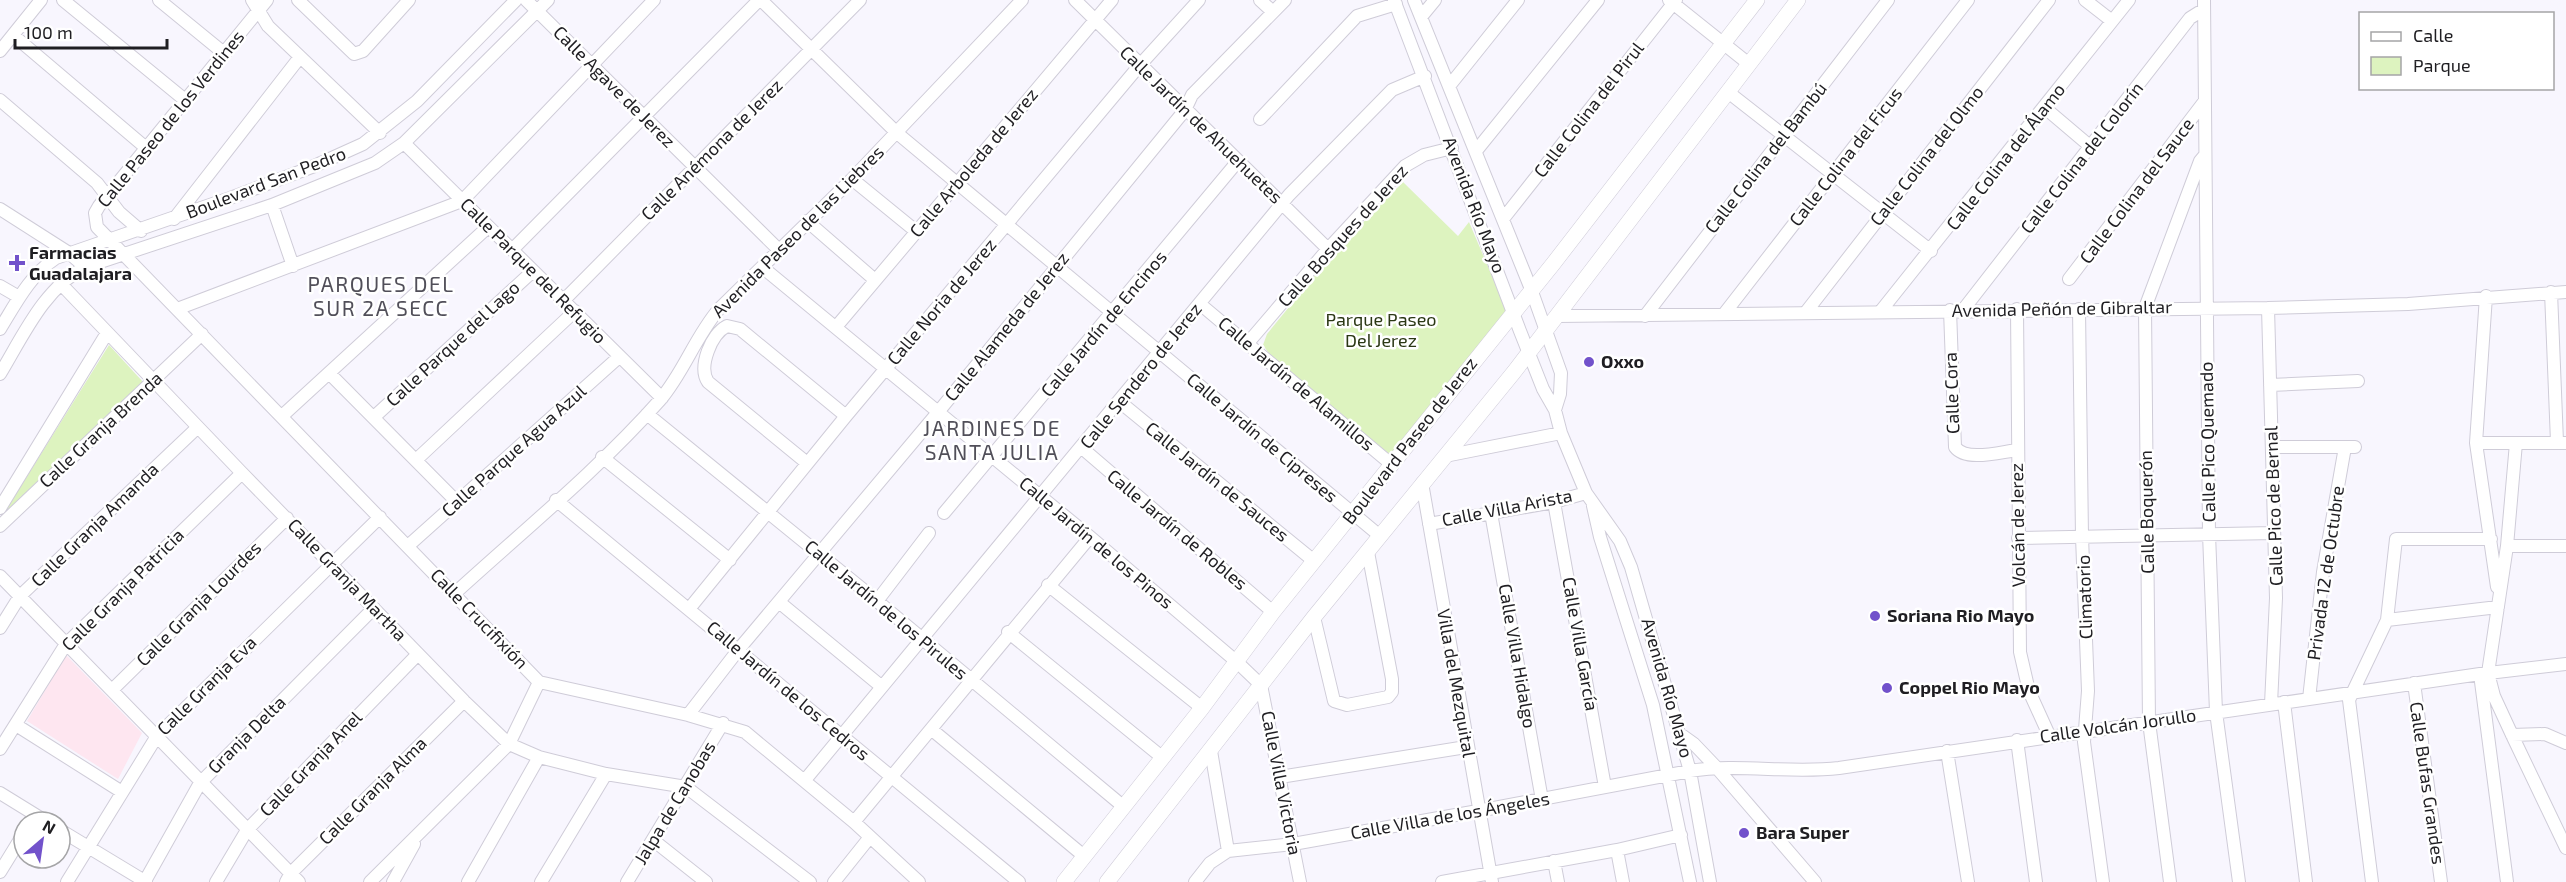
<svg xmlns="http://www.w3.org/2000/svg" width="2566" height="882" viewBox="0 0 2566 882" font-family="'Exo 2',sans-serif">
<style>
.education{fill:#fee6f0}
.green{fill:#ddf3bf}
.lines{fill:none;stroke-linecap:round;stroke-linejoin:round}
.minor-casing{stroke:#cfccd8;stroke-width:14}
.major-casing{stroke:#cfccd8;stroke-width:16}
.minor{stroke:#fff;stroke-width:12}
.major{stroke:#fff;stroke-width:15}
.poi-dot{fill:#7252cb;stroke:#fff;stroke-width:2}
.labels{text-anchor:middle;stroke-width:5;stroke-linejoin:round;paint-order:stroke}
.street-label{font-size:18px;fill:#1f1e22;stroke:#fff}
.poi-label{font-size:18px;font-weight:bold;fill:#1f1e22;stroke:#fff;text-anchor:start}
.park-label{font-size:18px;fill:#2b3815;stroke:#fff}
.quarter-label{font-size:21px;letter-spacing:1.5px;fill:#514f59;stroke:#fff}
</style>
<rect width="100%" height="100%" fill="#f8f6fe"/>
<path class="education" d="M66 655 142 733 118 779 27 721Z"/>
<path class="green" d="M1403 182 1458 236 1469 222 1507 311 1394 453H1388L1272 358 1263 345 1267 334 1334 252Z
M109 345 144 383 1 518Z"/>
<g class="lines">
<g class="minor-casing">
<path id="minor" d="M63 0 185 100
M159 0 225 54
M252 0 268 26 380 133
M267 0 99 206 95 213 97 227 539 682 688 715 745 732 854 822 919 882
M298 0 354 54 363 51 409 0
M526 0 779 250
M761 0 897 133 1380 536
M1075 0 1328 249
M1260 0 1273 12
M1394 0 1520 331 1543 389 1555 410 1561 433 1586 493 1620 541 1631 567 1690 771 1710 882
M1414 0 1531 289 1561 373 1560 394 1555 410
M1669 0 1749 64
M2085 0 2112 21
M2204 0 2209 534 2216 712 2239 882
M1421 17 1435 0
M13 35 145 147
M0 51 41 0
M1450 85 1518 0
M1728 92 1931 251
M0 100 97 183 119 212 141 231
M2045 108 2091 147
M1260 119 1357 16 1396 4
M404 143 662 398
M1476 151 1598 0
M852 179 917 232
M272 205 293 266
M0 209 69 253 85 267
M174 219 300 57
M1503 219 1676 0
M807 221 875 280
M512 250 759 0
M762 267 1090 537 1237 662 1261 685 1300 882
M2069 279 2204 102
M60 283 242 473 464 701 509 744 539 757 606 774 686 787 810 882
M0 286 19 297
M2551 292 2557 442
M2486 296 2476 443 2497 587
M564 300 860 0
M1200 304 1391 464
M2268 308 2276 598 2271 704
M177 309 462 201 654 0
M2017 309 2020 652 2029 691 2049 735
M2079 309 2082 537 2088 691 2084 742 2103 882
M1950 310 1955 447C1966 462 2000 452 2017 450
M1963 310 2190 18 2198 13 2204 12
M1806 312 2049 0
M1880 312 2129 0
M1724 314 1968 0
M1557 316 2268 308 2408 304 2566 292
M1645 316 1888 0
M836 327 1112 0
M0 329C16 303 30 275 56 258L230 198 312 167 363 144 417 101 516 0
M1247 344 1328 249 1405 166 1424 155 1452 148
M329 373 457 502
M0 374C23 336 44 288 85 267L272 205 375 163 404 143 548 0
M2270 385 2358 381
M1120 402 1314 561
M647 414 877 601 1124 807
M282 416 488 227
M374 417 533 271
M2476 443H2566
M2516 443 2507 546 2488 673 2494 696 2512 735 2566 848
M2272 447H2355
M1082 448 1273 612
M1445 456 1561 433
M602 457 730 560
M416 460 575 311
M807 463 708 382C698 367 711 334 727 326L740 329 846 416
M1422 483 1492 882
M556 500 1019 882
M1554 502 1605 787
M1593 506 1600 537 1653 705 1690 882
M0 508 107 333
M944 513 1238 161
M1491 513 1542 800
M1429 524 1554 502 1586 493
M0 526 202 334
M2018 538 2274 533
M409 545 619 357
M2507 546H2566
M0 576 299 882
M1048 585 1202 708
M454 594C523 531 598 470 660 400 684 372 695 337 719 309L852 179 1022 0
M877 601 929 533
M779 602 882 687
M689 609 846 416 1139 66 1199 0
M1314 617 1334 701 1347 705 1388 697 1392 692V679L1368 552
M2387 620 2498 607
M0 628 20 596 198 427
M1008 632 1163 758
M2480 674 2507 882
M2414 683 2441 882
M112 690 287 518
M2309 699 2323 572 2345 447
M2284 702 2306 882
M688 715 739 649 939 411 1185 110 1192 95 1285 0
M16 725 122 792
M931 729 1084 856
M1680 734 1694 744 1716 767 1815 882
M2512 735 2545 734 2566 743
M2017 740 2036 882
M0 749 66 644 242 473
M1211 751 1228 851
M1947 751 1968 882
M1280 777 1466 747
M805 780 1289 195 1392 90 1425 76
M0 793 47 822
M854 822 1090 537
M60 830 146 882
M653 840 706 882
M1617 850 1623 882
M1554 861 1558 882
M0 872 24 833
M145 881 200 783 374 608
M67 882 157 736 380 517
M216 882 247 830 418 654
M286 882 291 873 464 701
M370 882 509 744 539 682
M393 882 414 844
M468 882 539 757
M541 882 606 774
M627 882 723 723
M834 882 870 837
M1195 882 1210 863 1228 851 1293 844 1478 811 1690 771C1739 763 1789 774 1839 768L2480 674 2566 664
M1442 882 1617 850 1681 835
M2170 882 2149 722 2145 308 2200 161 2205 155
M2372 882 2349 700 2387 620 2396 539H2491"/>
</g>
<g class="major-casing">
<path id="major" d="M1064 882 1202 708 1273 612 1553 264 1757 0
M1107 882 1314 617 1514 372 1798 0"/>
</g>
<use href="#minor" class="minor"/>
<use href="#major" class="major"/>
</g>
<g class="poi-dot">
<path d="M14 254h6v6h6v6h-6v6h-6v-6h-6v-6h6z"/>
<circle cx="1589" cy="362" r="6"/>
<circle cx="1875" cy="616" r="6"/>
<circle cx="1887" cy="688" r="6"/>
<circle cx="1744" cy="833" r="6"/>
</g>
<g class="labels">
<g class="street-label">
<text transform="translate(614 87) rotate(45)" y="6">Calle Agave de Jerez</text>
<text transform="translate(1589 110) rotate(-52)" y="6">Calle Colina del Pirul</text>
<text transform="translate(171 119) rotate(-51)" y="6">Calle Paseo de los Verdines</text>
<text transform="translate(1201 125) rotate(44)" y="6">Calle Jardín de Ahuehuetes</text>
<text transform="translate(712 150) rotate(-45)" y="6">Calle Anémona de Jerez</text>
<text transform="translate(1927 156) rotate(-52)" y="6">Calle Colina del Olmo</text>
<text transform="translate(1846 157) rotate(-52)" y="6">Calle Colina del Ficus</text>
<text transform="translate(2006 157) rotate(-52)" y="6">Calle Colina del Álamo</text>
<text transform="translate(1766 158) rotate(-52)" y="6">Calle Colina del Bambú</text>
<text transform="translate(2082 158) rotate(-52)" y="6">Calle Colina del Colorín</text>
<text transform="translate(974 163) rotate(-50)" y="6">Calle Arboleda de Jerez</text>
<text transform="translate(266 183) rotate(-21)" y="6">Boulevard San Pedro</text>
<text transform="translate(2137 191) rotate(-53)" y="6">Calle Colina del Sauce</text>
<text transform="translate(1474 205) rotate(69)" y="6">Avenida Río Mayo</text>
<text transform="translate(798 232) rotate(-45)" y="6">Avenida Paseo de las Liebres</text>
<text transform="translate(1343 236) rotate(-48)" y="6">Calle Bosques de Jerez</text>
<text transform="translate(533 271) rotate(45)" y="6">Calle Parque del Refugio</text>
<text transform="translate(942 302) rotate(-50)" y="6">Calle Noria de Jerez</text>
<text transform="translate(2062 309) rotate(-1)" y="6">Avenida Peñón de Gibraltar</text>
<text transform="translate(1104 324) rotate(-50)" y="6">Calle Jardín de Encinos</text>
<text transform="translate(1007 327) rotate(-51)" y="6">Calle Alameda de Jerez</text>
<text transform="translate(453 344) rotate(-43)" y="6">Calle Parque del Lago</text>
<text transform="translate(1141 376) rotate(-51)" y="6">Calle Sendero de Jerez</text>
<text transform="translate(1296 384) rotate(40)" y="6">Calle Jardín de Alamillos</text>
<text transform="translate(1952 393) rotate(-92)" y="6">Calle Cora</text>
<text transform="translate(101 430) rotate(-43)" y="6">Calle Granja Brenda</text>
<text transform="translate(1262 438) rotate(40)" y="6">Calle Jardín de Cipreses</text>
<text transform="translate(1410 441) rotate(-52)" y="6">Boulevard Paseo de Jerez</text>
<text transform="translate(2208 442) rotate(-91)" y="6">Calle Pico Quemado</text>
<text transform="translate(514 451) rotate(-42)" y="6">Calle Parque Agua Azul</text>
<text transform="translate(1217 482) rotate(39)" y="6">Calle Jardín de Sauces</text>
<text transform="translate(2274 506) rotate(-92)" y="6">Calle Pico de Bernal</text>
<text transform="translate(1507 508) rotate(-11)" y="6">Calle Villa Arista</text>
<text transform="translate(2147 512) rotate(-91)" y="6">Calle Boquerón</text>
<text transform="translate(95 525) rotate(-44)" y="6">Calle Granja Amanda</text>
<text transform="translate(2018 525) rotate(-91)" y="6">Volcán de Jerez</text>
<text transform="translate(1177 530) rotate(40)" y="6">Calle Jardín de Robles</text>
<text transform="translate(1096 543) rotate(40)" y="6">Calle Jardín de los Pinos</text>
<text transform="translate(2326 573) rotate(-82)" y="6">Privada 12 de Octubre</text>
<text transform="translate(347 580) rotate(46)" y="6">Calle Granja Martha</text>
<text transform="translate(123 590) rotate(-45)" y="6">Calle Granja Patricia</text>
<text transform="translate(2085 597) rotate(-92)" y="6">Climatorio</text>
<text transform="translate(199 604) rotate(-45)" y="6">Calle Granja Lourdes</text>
<text transform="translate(886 610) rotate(40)" y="6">Calle Jardín de los Pirules</text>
<text transform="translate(479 619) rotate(46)" y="6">Calle Crucifixión</text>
<text transform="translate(1580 644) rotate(80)" y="6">Calle Villa García</text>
<text transform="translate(1517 656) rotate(80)" y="6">Calle Villa Hidalgo</text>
<text transform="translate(1456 683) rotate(80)" y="6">Villa del Mezquital</text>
<text transform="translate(207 686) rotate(-45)" y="6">Calle Granja Eva</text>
<text transform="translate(1667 688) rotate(74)" y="6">Avenida Río Mayo</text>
<text transform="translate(788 691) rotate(40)" y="6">Calle Jardín de los Cedros</text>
<text transform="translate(2118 726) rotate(-8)" y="6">Calle Volcán Jorullo</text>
<text transform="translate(247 735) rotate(-45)" y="6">Granja Delta</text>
<text transform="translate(311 764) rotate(-46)" y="6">Calle Granja Anel</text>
<text transform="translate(1281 783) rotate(79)" y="6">Calle Villa Victoria</text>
<text transform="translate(2427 783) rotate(82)" y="6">Calle Bufas Grandes</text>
<text transform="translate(373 791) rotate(-45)" y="6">Calle Granja Alma</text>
<text transform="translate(675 803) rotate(-59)" y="6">Jalpa de Canobas</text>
<text transform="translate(1450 816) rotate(-10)" y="6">Calle Villa de los Ángeles</text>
</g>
<g class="poi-label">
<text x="29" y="259">Farmacias<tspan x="29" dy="21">Guadalajara</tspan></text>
<text x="1601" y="368">Oxxo</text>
<text x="1887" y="622">Soriana Rio Mayo</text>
<text x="1899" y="694">Coppel Rio Mayo</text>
<text x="1756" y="839">Bara Super</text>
</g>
<g class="park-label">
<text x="1381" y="326">Parque Paseo<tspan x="1381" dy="21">Del Jerez</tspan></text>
</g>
<g class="quarter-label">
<text x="381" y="292">PARQUES DEL<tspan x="381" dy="24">SUR 2A SECC</tspan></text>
<text x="992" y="436">JARDINES DE<tspan x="992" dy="24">SANTA JULIA</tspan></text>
</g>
</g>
<rect x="2359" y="12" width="195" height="78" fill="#ffffff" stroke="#a5a5a7" stroke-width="1.5"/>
<rect x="2371" y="32" width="30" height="9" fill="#ffffff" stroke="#a5a5a7" stroke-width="1.5"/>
<text x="2413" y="42" font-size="18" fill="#1f1e22">Calle</text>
<rect x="2371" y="57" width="30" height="18" fill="#ddf3bf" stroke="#a5a5a7" stroke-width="1.5"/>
<text x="2413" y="72" font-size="18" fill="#1f1e22">Parque</text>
<g transform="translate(42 840) rotate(29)"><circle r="28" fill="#ffffff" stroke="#a5a5a7" stroke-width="1.5"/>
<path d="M0-4.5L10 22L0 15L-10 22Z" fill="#7252cb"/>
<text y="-9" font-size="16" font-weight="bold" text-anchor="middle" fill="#1f1e22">N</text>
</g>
<path d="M15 39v9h152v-9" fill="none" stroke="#1f1e22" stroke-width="3"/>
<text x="24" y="39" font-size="18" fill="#1f1e22" stroke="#ffffff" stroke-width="4.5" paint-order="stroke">100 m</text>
</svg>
